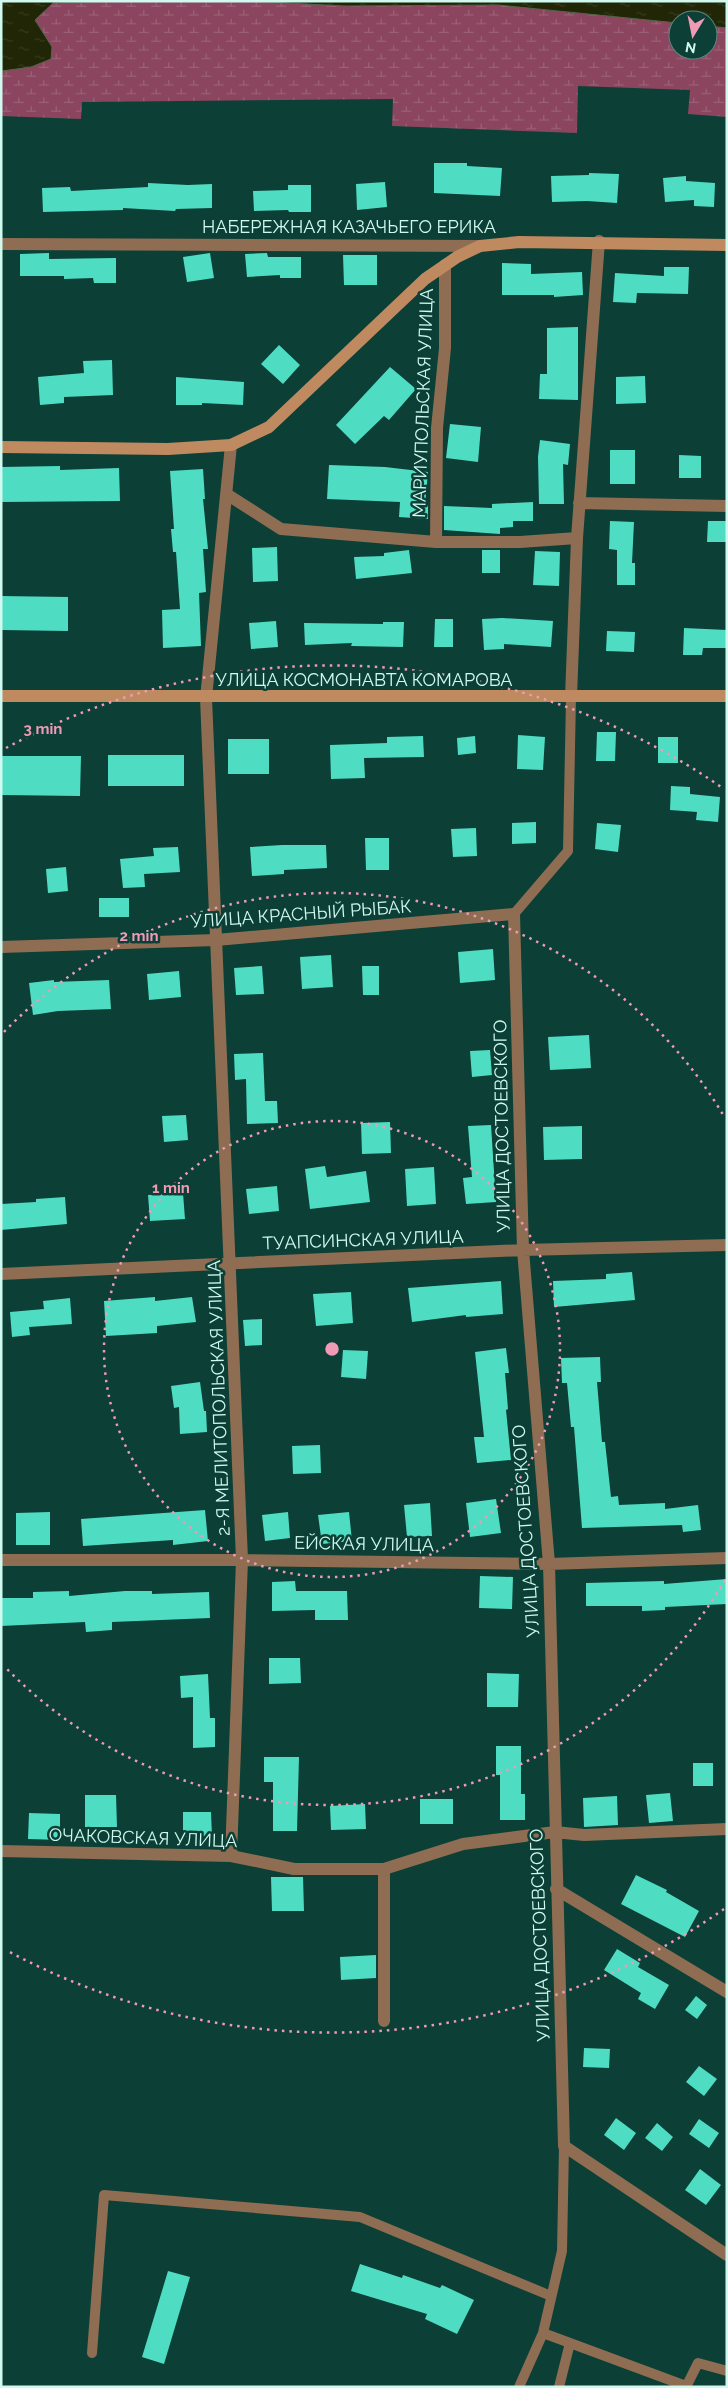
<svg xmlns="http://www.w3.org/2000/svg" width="728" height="2388" viewBox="0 0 728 2388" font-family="Raleway,sans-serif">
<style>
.wetland{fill:url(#wetland-marsh)}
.water{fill:url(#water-ripples);stroke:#55654c}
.building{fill:#4eddc3}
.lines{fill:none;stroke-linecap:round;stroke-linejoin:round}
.lane{stroke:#8e6d53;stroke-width:10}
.street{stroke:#8e6d53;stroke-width:12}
.secondary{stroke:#c08a61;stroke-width:12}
.ring{fill:none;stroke:#f09ab6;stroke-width:2.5;stroke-dasharray:2.5 5}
.labels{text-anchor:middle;stroke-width:5;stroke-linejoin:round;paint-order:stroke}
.street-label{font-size:18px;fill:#d0f9ef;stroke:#0c3f36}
.centre{fill:#f09ab6;stroke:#0c3f36;stroke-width:2.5}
.ring-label{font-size:15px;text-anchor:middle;font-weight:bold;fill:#f09ab6;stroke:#0c3f36;stroke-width:5;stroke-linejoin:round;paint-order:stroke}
</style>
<defs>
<pattern id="wetland-marsh" width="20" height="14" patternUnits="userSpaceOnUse" patternTransform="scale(1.25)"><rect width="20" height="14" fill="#8b455e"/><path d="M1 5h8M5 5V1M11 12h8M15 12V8" fill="none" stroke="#9a6175"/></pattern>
<pattern id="water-ripples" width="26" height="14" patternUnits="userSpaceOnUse" patternTransform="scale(1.25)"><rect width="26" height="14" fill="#202606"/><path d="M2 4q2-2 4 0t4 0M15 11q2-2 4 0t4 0" fill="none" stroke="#353c1e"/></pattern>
</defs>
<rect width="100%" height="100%" fill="#0c3f36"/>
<path class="wetland" d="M119 1H248L346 6 498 5 678 23V50H708V26L727 28V117L688 114 690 90 578 86 577 133 392 126 393 99 82 102 81 119 1 116V69L2 71 52 47 35 20 53 3Z"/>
<path class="water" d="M1 1H119L53 3 35 20 52 47 51 59 31 67 2 71Z
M248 1H727V28L708 26V20H678V23L498 5 346 6Z"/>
<path class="building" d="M434 163H467V166L502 168 500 196 434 193Z
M589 173 619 174 617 203 587 201 552 202 551 176 589 175Z
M686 176V181L715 183 714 207 694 206V200L665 202 663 178Z
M385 182 387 207 357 210 356 184Z
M148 183 188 185 212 184V208L176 209 175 211 123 208V210L43 212 42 188 70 187 71 191 148 187Z
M288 185H311V212H289L288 210 254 211 253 191 288 190Z
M49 253V259L116 258V283H94L93 278 64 279V276H20V254Z
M210 253 214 278 187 282 183 257Z
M267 253 268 257H301V278H280V275L247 277 245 254Z
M343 255H377V285H344Z
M502 263 531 264V274L582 272 583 295 554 297V295H502Z
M664 267H689L688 294 637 293 636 303 613 302 615 273 664 276Z
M578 327V400L539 399 540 374H547V328Z
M279 345 300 365 283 384 261 364Z
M112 360 113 395 64 397V403L40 405 38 377 84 373 83 361Z
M390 367 416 389 389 420 384 416 355 444 336 425Z
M645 376 646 403 616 404V377Z
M176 377 244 382 243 405 202 403V405H176Z
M450 424 481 427 478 462 446 458Z
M540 440 570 444 568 465 563 464 564 504H539L538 457Z
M610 450H635V484H610Z
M679 455 701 456V478H679Z
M329 465 385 467 428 472 425 505H428V519L399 517 400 502 327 499Z
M60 466V470L119 468 120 501 1 502V467Z
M203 469 205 499H203L208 549H203L206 592 199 593 201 646 163 648 162 610 180 609 176 552H173L171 529H174L170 471Z
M533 502V521H513V527L500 528V534L444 530V506L492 508V504Z
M610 521 634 522 632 563H635V585H617V550L609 549Z
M708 521H727V542H707Z
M277 547 278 581 253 582 252 548Z
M409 550 412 573 356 579 354 557 384 556V553Z
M482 550H500V573H482Z
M535 551 560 552 559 586 533 585Z
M1 596 68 597V631L1 630Z
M502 618 553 621 551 647 504 644V649L484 650 482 619Z
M435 619H453V647H434Z
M276 621 278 647 251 649 249 623Z
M383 622H404L403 647 351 646 352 643 305 645 304 623 383 624Z
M684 628 727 630V648H703L702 655H683Z
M607 631 635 632 634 652 606 651Z
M597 732H616L615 761H596Z
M518 735 545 737 543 770 517 769Z
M423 736 424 757 364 758 365 778 331 779 330 745 387 743V737Z
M475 736 476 753 458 755 457 738Z
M658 737H678V763H658Z
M228 739H269V774H228Z
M108 755H184V786H108Z
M1 756H81L80 796 1 795Z
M671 786 690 787V794L720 797 718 822 696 820 697 812 670 810Z
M536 822V843L512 844V823Z
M597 823 621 825 618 852 595 849Z
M476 828 477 856 453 857 451 829Z
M365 838H389V870H366Z
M282 845H326L327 868 284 870V874L252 876 250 847Z
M178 847 180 872 144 874 145 887 123 888 120 859 154 856 153 848Z
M66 867 68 891 48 893 46 869Z
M99 898H129V917H99Z
M493 949 495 980 460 983 458 952Z
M331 955 333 987 302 989 300 957Z
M262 966 264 994 236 995 234 968Z
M362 966H379V995H363Z
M179 971 181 997 149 1000 147 974Z
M54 980V982L109 980 111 1009 58 1011 33 1015 29 983Z
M589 1035 591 1068 550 1070 548 1037Z
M490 1050 492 1075 472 1077 470 1051Z
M263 1053 265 1101H277L278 1123 247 1124 246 1079 235 1080 234 1054Z
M186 1115 188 1140 164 1142 162 1116Z
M390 1122 391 1153 362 1154 361 1123Z
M491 1125 496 1202 466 1204 463 1178 472 1177 468 1126Z
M582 1126V1159L544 1160 543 1127Z
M325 1166 327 1177 366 1171 370 1202 310 1209 305 1169Z
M434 1167 436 1204 407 1206 405 1169Z
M277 1186 279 1211 249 1214 246 1189Z
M183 1193 185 1219 150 1221 148 1195Z
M65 1197 67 1224 1 1230V1204L36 1202V1199Z
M632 1272 635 1300 554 1307 553 1281 606 1279V1274Z
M501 1281 503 1314 466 1317V1315L412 1322 408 1288Z
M351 1292 353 1323 316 1326 313 1294Z
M155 1297V1301L192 1297 196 1322 157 1326V1333L106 1336 104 1301Z
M70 1298 72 1324 29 1327 30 1335 12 1337 10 1312 44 1309 43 1301Z
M262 1319V1345L245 1346 243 1320Z
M506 1348 509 1373H505L508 1409 506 1410 511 1460 477 1463 474 1437H484L475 1352Z
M343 1350 368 1351 366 1379 341 1377Z
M600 1357 601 1382H597L602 1442H605L611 1497 618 1496 619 1505 665 1503V1509L698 1505 701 1530 683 1532 682 1525 582 1528 574 1427H571L567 1383H562L561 1358Z
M200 1382 204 1411H206L207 1432 180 1434 179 1407 174 1408 171 1386Z
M320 1445 321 1473 293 1474 292 1446Z
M496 1499 501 1533 470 1537 466 1503Z
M430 1503 432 1536 407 1537 404 1505Z
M205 1510 208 1541 173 1545V1540L83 1546 81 1519Z
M50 1512V1545H16V1513Z
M288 1512 290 1538 265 1541 262 1515Z
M349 1512 352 1541 322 1544 318 1515Z
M480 1576 513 1577 512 1609 479 1608Z
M727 1579V1604L665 1607V1610L642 1611V1606H586V1583L664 1581V1584Z
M295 1581 296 1591H347L348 1620H315V1610L272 1611V1582Z
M69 1591V1596L125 1591H152V1594L209 1592 210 1618 112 1622V1630L86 1632 85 1622 1 1626V1598H33V1592Z
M269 1658H300L301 1683 269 1684Z
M487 1673 519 1674 518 1707H487Z
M208 1674 210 1718H215V1747L193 1748V1697L181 1698 180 1676Z
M496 1746H521V1794H525V1820H500V1775H496Z
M264 1757H299L297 1831H273V1782H264Z
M693 1763H713V1786H693Z
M670 1793 673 1821 649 1823 646 1795Z
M85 1795H116L117 1827H85Z
M617 1796 618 1825 584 1827 583 1798Z
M420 1799H453V1824H420Z
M365 1804 366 1829 331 1830 330 1806Z
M183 1812H211L212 1837H183Z
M29 1813 60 1814V1840L28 1839Z
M636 1875 667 1890 666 1892 699 1911 685 1937 621 1904Z
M271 1877H303L304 1911H272Z
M617 1949 640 1963 638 1967 669 1985 655 2009 638 1999 641 1993 604 1970Z
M376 1955V1978L341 1980 340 1957Z
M696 1996 707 2005 697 2019 685 2010Z
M584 2048 610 2049 609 2068 583 2067Z
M699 2066 717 2079 704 2096 686 2082Z
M616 2118 636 2133 624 2150 604 2135Z
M699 2119 719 2133 709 2148 689 2134Z
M657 2123 673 2137 662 2151 645 2138Z
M700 2169 721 2185 706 2205 685 2190Z
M360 2264 402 2278 403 2275 440 2288 442 2285 474 2300 457 2334 425 2319 427 2314 351 2291Z
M168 2271 190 2277 164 2364 142 2357Z"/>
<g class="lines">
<path class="lane" d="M514 914 568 851 571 697
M564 2146 562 2251 543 2333 686 2386
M92 2353 104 2195 360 2217 551 2296
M519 2387 543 2333
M559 2387 570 2343
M686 2387 698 2363 727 2371"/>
<path class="street" d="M1 244 480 246
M228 495 281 529 436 542H520L577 538
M579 503 727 506
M436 542 437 428 445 348V265
M571 697 577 538 599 241
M1 947 216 940 514 914 523 1250 549 1564 564 2146 727 2255
M1 1274 523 1250 727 1245
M1 1560H242L549 1564 727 1558
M1 1851 231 1856 294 1869H384L463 1844 555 1832 584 1835 727 1829
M231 1856 242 1560 206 698 231 445
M384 1869V2021
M556 1889 727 1992"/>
<path class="secondary" d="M1 447 168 449 231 445 269 427 425 279 457 257 480 246 519 242 727 245
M1 696H727"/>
</g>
<g class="ring">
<circle cx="332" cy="1349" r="228"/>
<path d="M725 1580A456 456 0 0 1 4 1666M4 1032A456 456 0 0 1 725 1118"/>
<path d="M724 1909A684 684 0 0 1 6 1950M6 748A684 684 0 0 1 724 789"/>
</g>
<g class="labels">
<g class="street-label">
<text x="349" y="233">НАБЕРЕЖНАЯ КАЗАЧЬЕГО ЕРИКА</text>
<text transform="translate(423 403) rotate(-88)" y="6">МАРИУПОЛЬСКАЯ УЛИЦА</text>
<text x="364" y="686">УЛИЦА КОСМОНАВТА КОМАРОВА</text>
<text transform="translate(301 914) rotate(-4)" y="6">УЛИЦА КРАСНЫЙ РЫБАК</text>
<text transform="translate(502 1126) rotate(-91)" y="6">УЛИЦА ДОСТОЕВСКОГО</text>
<text transform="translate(363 1240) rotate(-2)" y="6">ТУАПСИНСКАЯ УЛИЦА</text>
<text transform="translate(219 1398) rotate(-92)" y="6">2-Я МЕЛИТОПОЛЬСКАЯ УЛИЦА</text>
<text transform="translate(526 1531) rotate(-94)" y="6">УЛИЦА ДОСТОЕВСКОГО</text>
<text transform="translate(364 1544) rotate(1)" y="6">ЕЙСКАЯ УЛИЦА</text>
<text transform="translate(143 1838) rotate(2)" y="6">ОЧАКОВСКАЯ УЛИЦА</text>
<text transform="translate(540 1935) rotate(-92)" y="6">УЛИЦА ДОСТОЕВСКОГО</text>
</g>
</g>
<circle cx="332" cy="1349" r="8" class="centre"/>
<g class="ring-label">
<text x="43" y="734">3 min</text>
<text x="139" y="941">2 min</text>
<text x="171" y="1193">1 min</text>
</g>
<rect width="728" height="2388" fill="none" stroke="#d0f9ef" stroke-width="5"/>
<g transform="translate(693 35) rotate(190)"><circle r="24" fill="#0c3f36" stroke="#5a8980"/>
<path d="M0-4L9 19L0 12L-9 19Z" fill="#f09ab6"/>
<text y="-8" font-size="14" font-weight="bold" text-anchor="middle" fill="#d0f9ef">N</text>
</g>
</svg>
